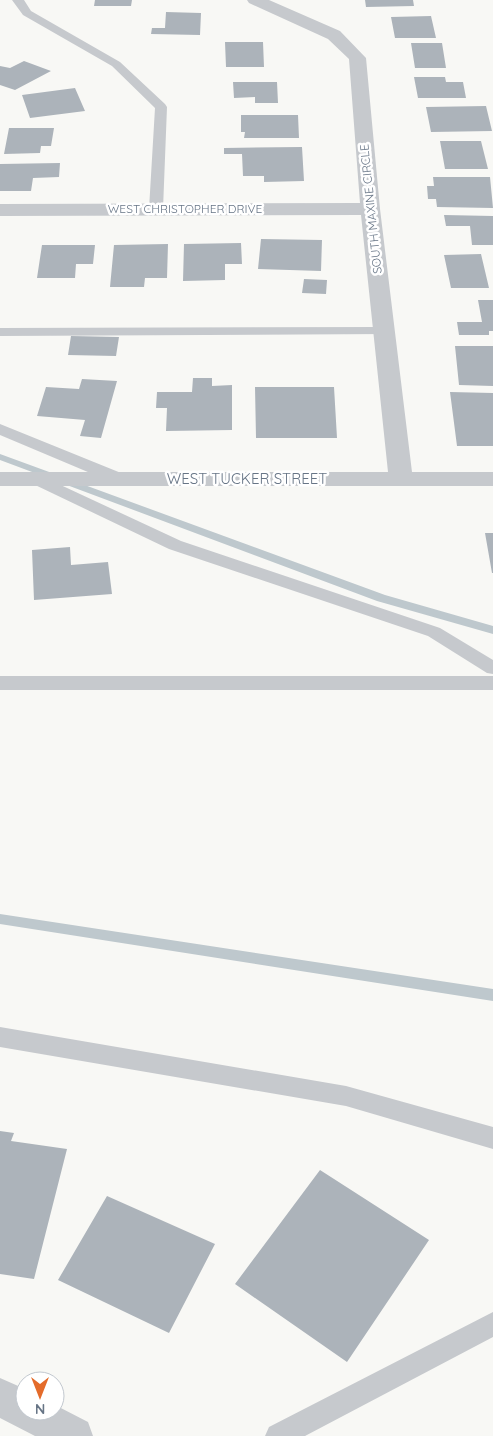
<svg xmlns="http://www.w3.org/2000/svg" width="493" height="1436" viewBox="0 0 493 1436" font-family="Quicksand,sans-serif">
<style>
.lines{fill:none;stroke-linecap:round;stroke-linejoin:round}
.stream{fill:#bec8cd;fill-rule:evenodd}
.building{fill:#acb3ba}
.lane{fill:#c6c9cd;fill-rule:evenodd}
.street{fill:#c6c9cd;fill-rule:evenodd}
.labels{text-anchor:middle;stroke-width:5;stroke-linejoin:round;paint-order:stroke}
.far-street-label{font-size:12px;fill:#677586;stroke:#fff}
.street-label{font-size:15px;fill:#677586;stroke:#fff}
</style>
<rect width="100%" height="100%" fill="#f8f8f5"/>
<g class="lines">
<path class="stream" d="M0 454 385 595 493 626V634L377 601 0 460Z
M0 914 493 989V1001L0 924Z"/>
</g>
<path class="building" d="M95 0H132L131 6H94Z
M365 0H413L414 6 366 7Z
M166 12 201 13 200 35 151 34 152 28H165Z
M431 16 436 38H395L391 17Z
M225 42H263L264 67H226Z
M411 43H442L446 68H415Z
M24 61 51 71 15 90 0 85V66L10 68Z
M414 77H445L446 82H463L466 98H418Z
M233 82H277L278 103H255V97L234 98Z
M75 88 85 111 30 118 22 95Z
M486 106 492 131 431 132 426 107Z
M241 115H298L299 138H244L245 132H241Z
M9 128H54L51 146H41L40 153 4 154Z
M440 141H481L488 169H445Z
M302 147 304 181 264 182V176H243L242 154H224V148Z
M60 163 59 177 33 178 31 191H0V164Z
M433 177H490L493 208 437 207 436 199H428L427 186H434Z
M444 215 493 216V245H472L470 226H446Z
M261 239 322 240 321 271 258 269Z
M241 243 242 264H225V280L183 281 184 244Z
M168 244 167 278H145L144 287H110L114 245Z
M42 245H95L93 264H76L75 278H37Z
M481 254 489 288H451L444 255Z
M304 279 327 280 326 294 302 293Z
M478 300H493V331H489V335H459L457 322H482Z
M71 336 119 337 116 356 68 355Z
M455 346H493V386L459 385Z
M193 378H212V386L232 385V430L166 431 167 408H156L157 392H192Z
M82 379 117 381 101 438 80 436 85 420 37 416 46 387 79 389Z
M255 387H334L337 438H256Z
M450 392 493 393V446H457Z
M485 533H493V573H492Z
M70 547 71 565 108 562 112 594 34 600 32 550Z
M0 1131 14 1133 11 1141 67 1149 34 1279 0 1274Z
M320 1170 429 1240 347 1362 235 1284Z
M107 1196 215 1244 169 1333 58 1280Z"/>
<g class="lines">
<path class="lane" d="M12 0H24L31 11 120 62 165 104 167 107 163 209 161 212H151L149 209 155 108 112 66 23 15Z
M384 327 389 328 391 331 389 334 0 336V328Z
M0 424 126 475 128 479 126 483H114L0 435Z
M37 474 181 541 440 628 493 660V674L487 673 428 636 169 549 31 483 29 479 31 475Z
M0 676H493V690H0Z
M0 1027 346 1086 493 1127V1149L346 1106 0 1047Z
M493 1312V1337L305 1436H265L269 1427Z"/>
<path class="street" d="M247 0H269L340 31 366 58 380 209 412 472H493V486H0V472H388L361 215 0 216V204L360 203 349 59 328 39 249 3Z
M0 1378 25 1389V1411H55V1405L88 1422 93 1436H35L0 1418Z"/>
</g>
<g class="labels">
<g class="far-street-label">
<text x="185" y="213">WEST CHRISTOPHER DRIVE</text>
<text transform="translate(371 209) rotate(-96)" y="4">SOUTH MAXINE CIRCLE</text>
</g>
<g class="street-label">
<text x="247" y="484">WEST TUCKER STREET</text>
</g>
</g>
<g transform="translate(40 1396) rotate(180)"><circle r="24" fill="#ffffff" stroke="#c2c8cf"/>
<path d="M0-4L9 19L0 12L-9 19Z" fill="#e46b2a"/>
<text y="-8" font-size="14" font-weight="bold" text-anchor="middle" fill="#677586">N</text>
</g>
</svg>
